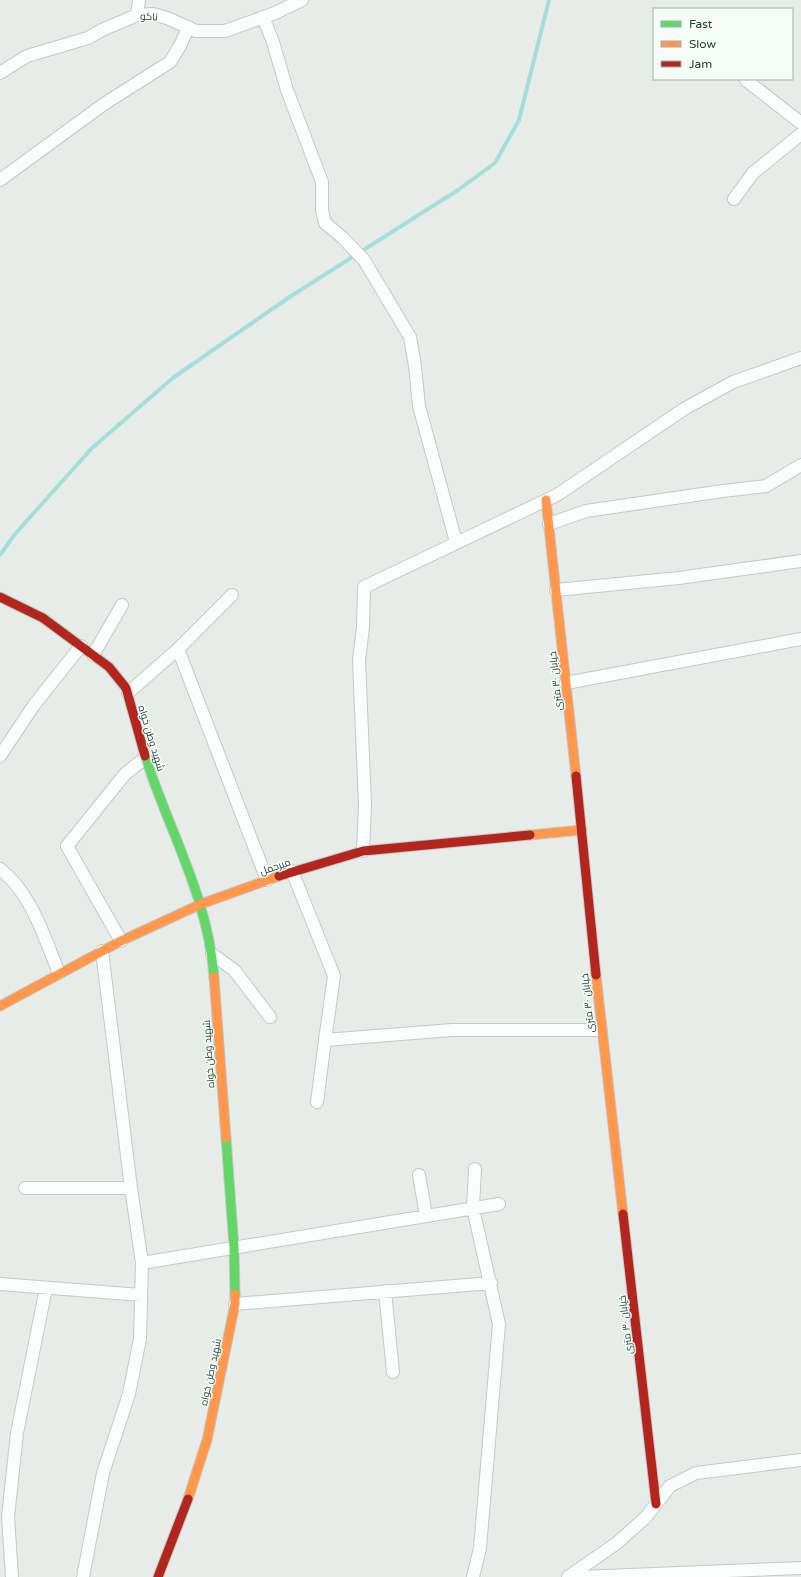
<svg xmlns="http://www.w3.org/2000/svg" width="801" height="1577" viewBox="0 0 801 1577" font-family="'Varela Round',Cairo,sans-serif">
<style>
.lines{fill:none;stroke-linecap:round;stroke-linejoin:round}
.stream{stroke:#a4dedc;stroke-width:4}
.street-casing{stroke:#c4c9c6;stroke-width:14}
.fast-casing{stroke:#c2cac6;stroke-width:11}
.slow-casing{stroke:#c2cac6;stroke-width:11}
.jam-casing{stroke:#c2cac6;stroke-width:11}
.street{stroke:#fbfcfc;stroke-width:12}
.fast{stroke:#63d668;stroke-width:9}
.slow{stroke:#ff974d;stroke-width:9}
.jam{stroke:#b3261e;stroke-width:9}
.labels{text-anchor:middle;stroke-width:3;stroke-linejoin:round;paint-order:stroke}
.street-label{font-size:10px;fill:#224234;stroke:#f5fbf7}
</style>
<rect width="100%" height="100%" fill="#e7ece9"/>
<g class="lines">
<path class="stream" d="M0 555 15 534 92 448 174 377 291 296 458 190 495 163 519 120 549 0"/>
<g class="street-casing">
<path id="street" d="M137 15 139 0
M263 17 273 42 287 90 322 182V210L325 223 343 238 364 260 410 337 415 366 419 406 456 542
M0 73 27 56 88 38 102 30 137 15 153 14 167 18 196 31H225L275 13 302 0
M746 80 801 123
M0 180 104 104 170 62 181 44 188 27
M734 199 753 173 801 134
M549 524 586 511 723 491 766 486 801 465
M556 590 679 578 801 561
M178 649 267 880
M93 655 122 605
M566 683 801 639
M128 693 178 649 232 595
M0 756 34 705 81 646
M363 851 365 805 359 660 363 627 364 587 557 495 684 409 733 382 801 358
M0 869C32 894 44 937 59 973
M292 871 334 976 325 1040
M121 941 67 846 125 774 145 758
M212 954 234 970 270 1017
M317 1102 325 1040 452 1030H601
M419 1175 426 1216
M25 1188H131
M142 1263 499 1204
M0 1284 141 1295
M385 1291 393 1372
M235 1304 491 1283
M12 1577 8 1517 17 1433 46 1288
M83 1577 103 1473 129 1394 140 1339 142 1263 131 1188 102 951
M473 1577 480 1548 499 1324 473 1208 475 1169
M568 1577 617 1543 646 1517 670 1486 696 1473 801 1460
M581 1577 801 1568"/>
</g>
<g class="fast-casing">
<path id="fast" d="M145 756C169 831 208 896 214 977
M226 1138 234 1247 235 1294"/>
</g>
<g class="slow-casing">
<path id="slow" d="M546 500 576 776
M530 835 582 830
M596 975 623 1214
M214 977 226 1138
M0 1006 121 941 201 904 279 876
M188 1499 207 1440 235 1304V1294"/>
</g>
<g class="jam-casing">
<path id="jam" d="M0 597 43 618 109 667 126 688 145 756
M576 776 596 975
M279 876 363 851 530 835
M623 1214 656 1504
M158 1577 188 1499"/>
</g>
<use href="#street" class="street"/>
<use href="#fast" class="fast"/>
<use href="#slow" class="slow"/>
<use href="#jam" class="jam"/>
</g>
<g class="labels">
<g class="street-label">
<text transform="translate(149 16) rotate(3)" y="4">ناکو</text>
<text transform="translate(555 681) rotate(-96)" y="4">خیابان ۳۰ متری</text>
<text transform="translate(152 738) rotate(73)" y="4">شهید وطن خواه</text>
<text transform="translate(275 866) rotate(-19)" y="4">میرحمل</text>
<text transform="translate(587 1003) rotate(-96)" y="4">خیابان ۳۰ متری</text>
<text transform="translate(208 1054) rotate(-94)" y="4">شهید وطن خواه</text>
<text transform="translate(625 1325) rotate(-97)" y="4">خیابان ۳۰ متری</text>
<text transform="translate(210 1372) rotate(-78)" y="4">شهید وطن خواه</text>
</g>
</g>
<rect x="653" y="8" width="140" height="72" fill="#f5fbf7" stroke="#a1b1a9"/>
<rect x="661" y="21" width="20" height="6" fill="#63d668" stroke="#a1b1a9"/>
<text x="689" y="28" font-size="12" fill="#224234">Fast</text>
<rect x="661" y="41" width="20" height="6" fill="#ff974d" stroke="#a1b1a9"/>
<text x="689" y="48" font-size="12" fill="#224234">Slow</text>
<rect x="661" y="61" width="20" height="6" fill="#b3261e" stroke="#a1b1a9"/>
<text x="689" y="68" font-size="12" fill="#224234">Jam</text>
</svg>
